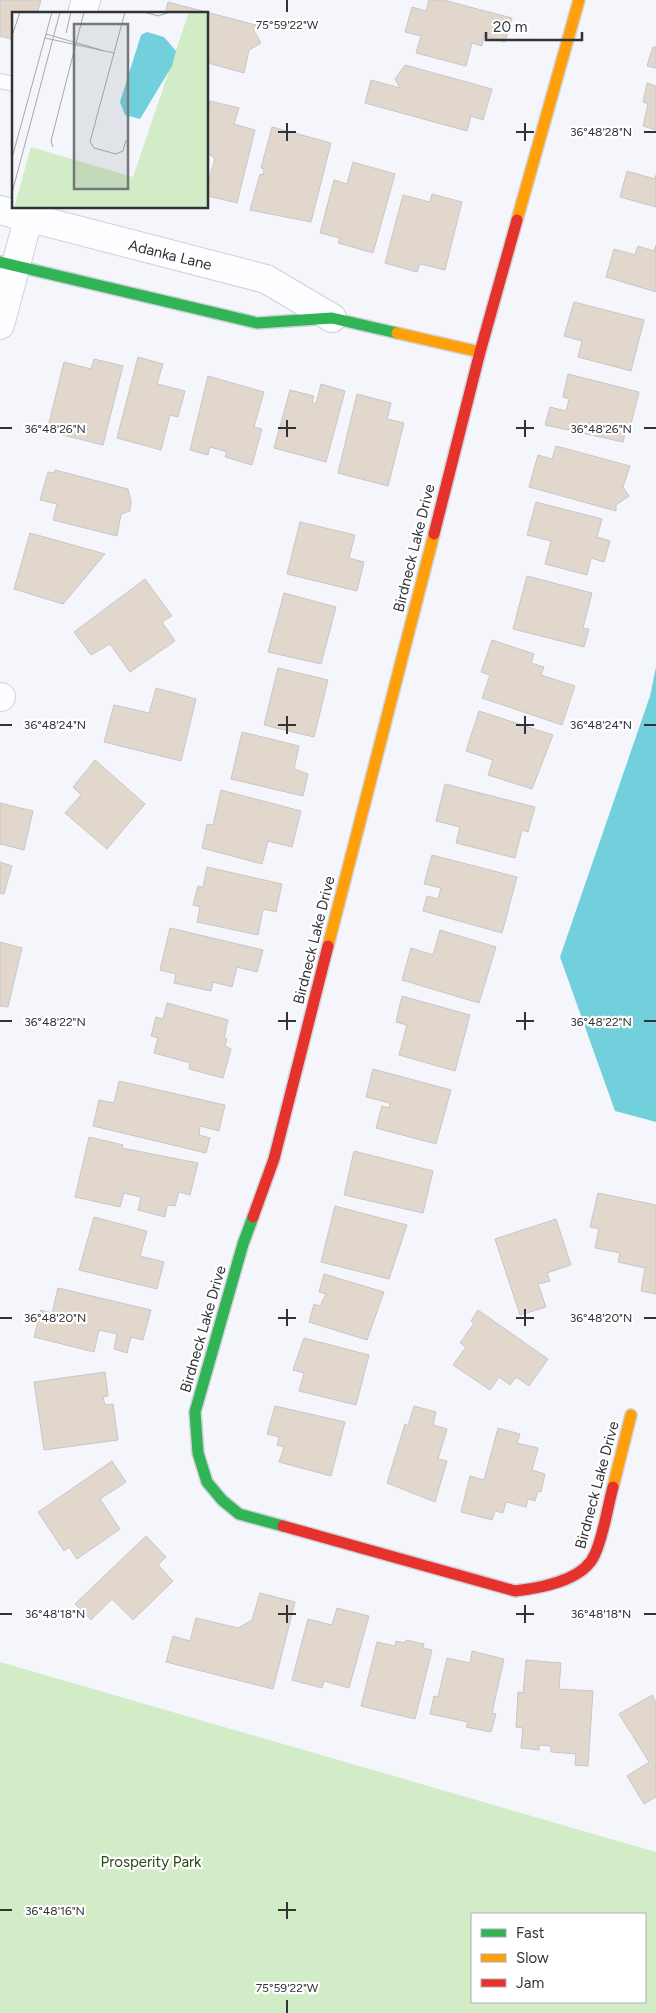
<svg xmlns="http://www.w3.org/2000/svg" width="656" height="2013" viewBox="0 0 656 2013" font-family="Figtree,sans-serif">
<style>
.green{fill:#d1ecc6;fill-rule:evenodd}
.water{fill:#72d0dc}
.building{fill:#e2d7cd;stroke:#c7c7c8}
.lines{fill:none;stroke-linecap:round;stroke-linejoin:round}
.lane-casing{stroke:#d0d2d6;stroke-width:16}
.street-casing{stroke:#d0d2d6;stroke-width:30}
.fast-casing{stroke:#d0d2d6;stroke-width:14}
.slow-casing{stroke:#d0d2d6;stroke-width:14}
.jam-casing{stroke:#d0d2d6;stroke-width:14}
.lane{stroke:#fdfeff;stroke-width:14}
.street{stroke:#fdfeff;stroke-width:28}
.fast{stroke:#30b455;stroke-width:11}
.slow{stroke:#ff9f0a;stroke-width:11}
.jam{stroke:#e5322d;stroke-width:11}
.ticks{fill:none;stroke:#313336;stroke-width:2}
.labels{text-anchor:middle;stroke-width:4.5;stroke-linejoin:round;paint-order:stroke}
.street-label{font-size:15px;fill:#313336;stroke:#fff}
.park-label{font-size:15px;fill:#2a4815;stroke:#fff}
.inset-road{fill:none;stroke:#a6a8ad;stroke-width:1}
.view{fill:#75777b;fill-opacity:0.15;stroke:#75777b;stroke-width:2.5}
.inset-edge{fill:none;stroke:#313336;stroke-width:2.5}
.ticks-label{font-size:12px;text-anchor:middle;fill:#313336;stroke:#fff;stroke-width:4.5;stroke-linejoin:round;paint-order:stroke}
</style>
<rect width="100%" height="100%" fill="#f4f6fc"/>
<path class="green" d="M0 1662 656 1852V2013H0ZM472 1914H645V2002H472Z"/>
<path class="water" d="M656 667V1122L615 1111 560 957 650 696Z"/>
<path class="building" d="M0 0H41L37 14H14V40L0 36Z
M429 0H443L512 18 505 42 484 36 482 46 472 43 466 66 416 53 421 36 405 32 412 7 426 11Z
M168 2 256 25 254 31 261 43 249 50 244 73 208 63V14H165Z
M653 47H656V68L647 66Z
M405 65 492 89 483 120 471 116 467 131 365 103 371 80 400 88 395 79Z
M647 83 656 86V130L643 126 648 104 643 102Z
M210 101 239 108 234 124 255 130 237 203 208 196V184L215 158 208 154V110Z
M272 127 331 143 311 222 250 210 260 174 263 175 264 169 261 168Z
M353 162 395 174 373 253 338 243 340 238 320 233 334 180 347 184Z
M627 171 655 179 656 175V207L620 197Z
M432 194 462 202 445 270 420 264 417 272 385 263 403 195 430 202Z
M656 245V292L606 277 614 249 635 255 638 246 654 251Z
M574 302 644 320 631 371 578 357 582 341 564 336Z
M138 357 163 364 157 384 185 391 178 417 170 415 161 450 117 438Z
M94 359 123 366 103 445 47 431 64 362 91 369Z
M568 374 639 392 630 428 627 426 623 442 545 425 550 407 566 411 569 399 563 397Z
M208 376 264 392 254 427 262 429 252 465 225 457 227 452 210 447 208 455 190 450Z
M321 384 345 391 326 462 274 448 290 390 314 396 312 402 316 404Z
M357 394 391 403 387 419 404 423 388 486 338 473Z
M556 446 630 466 623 487 629 496 616 505V511L529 487 538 455 552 459Z
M55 470 128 489 131 501 130 511 121 514 117 536 53 520 57 504 40 500 48 472 54 473Z
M536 502 602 519 597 537 610 541 604 562 591 558 587 575 545 564 551 541 527 535Z
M300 522 355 535 349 558 364 562 357 591 287 574Z
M30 533 105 554 63 604 14 589Z
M527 576 592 593 583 628 589 629 584 647 513 629Z
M145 579 172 616 162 622 175 641 130 672 110 644 91 655 74 632Z
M284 593 336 607 321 664 268 652Z
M492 640 534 654 531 663 544 667 541 675 575 686 562 725 482 698 490 675 481 672Z
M278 668 328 680 314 737 264 725Z
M156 688 196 699 181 761 104 742 114 705 149 713Z
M479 711 553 735 532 789 488 775 493 760 466 751Z
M242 732 299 746 294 769 308 774 303 796 231 779Z
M95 760 145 804 107 849 65 813 81 795 73 787Z
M445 784 535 807 528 832 522 830 515 858 456 843 460 827 436 821Z
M221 790 301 811 292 847 268 841 262 864 202 848 207 824 213 825Z
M0 803 33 811 24 850 0 844Z
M432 855 517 877 502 933 423 911 427 896 438 899 441 888 424 884Z
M0 862 12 866 4 894 0 893Z
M207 867 282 884 276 912 263 909 258 935 197 922 200 907 193 905 198 886 203 887Z
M170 928 263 950 257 972 237 967 232 987 213 982 211 991 174 983 176 974 160 970Z
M440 930 496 947 479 1003 402 980 411 948 433 955Z
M0 942 22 948 8 1007 0 1006Z
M402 996 470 1015 455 1071 399 1055 407 1025 396 1022Z
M167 1003 228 1020 224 1038 227 1039 225 1046 231 1049 223 1078 189 1069 190 1063 154 1053 158 1038 151 1036 156 1017 163 1019Z
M373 1069 451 1090 436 1144 376 1128 382 1106 389 1108 390 1103 366 1097Z
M119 1081 225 1105 219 1131 200 1126 199 1135 210 1138 206 1153 93 1126 99 1100 114 1103Z
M89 1137 123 1145 122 1148 198 1163 190 1195 179 1192 175 1206 167 1205 165 1217 138 1210 141 1197 124 1193 120 1207 75 1197Z
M354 1151 433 1171 423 1213 344 1195Z
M598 1193 656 1205V1294L641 1291 645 1268 618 1262 620 1253 595 1248 599 1229 590 1227Z
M335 1206 407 1225 389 1279 321 1262Z
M94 1217 147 1231 140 1256 164 1262 157 1289 79 1270Z
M556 1219 571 1265 547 1273 550 1281 538 1284 546 1307 520 1315 495 1239Z
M324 1274 384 1292 367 1340 309 1322 314 1304 320 1306 326 1294 319 1292Z
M58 1288 151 1310 143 1340 131 1337 127 1353 114 1349 117 1334 99 1330 94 1352 34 1337 41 1310 52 1313Z
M478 1310 548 1359 529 1386 516 1377 510 1385 499 1377 490 1390 453 1365 466 1347 460 1343 474 1323 471 1321Z
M304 1338 369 1355 356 1405 299 1391 304 1373 293 1370Z
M105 1372 108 1396 103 1397 105 1405 113 1404 118 1440 44 1450 34 1382Z
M275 1406 345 1422 331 1476 279 1462 284 1447 277 1445 279 1437 267 1434Z
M414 1406 436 1412 433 1425 447 1429 438 1459 447 1461 435 1502 387 1483 405 1424 408 1426Z
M498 1428 520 1434 517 1443 538 1448 532 1470 545 1474 541 1492 538 1491 535 1501 528 1499 526 1507 506 1502 503 1513 495 1511 492 1520 461 1512 470 1476 484 1480Z
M112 1461 126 1482 100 1499 120 1529 77 1559 69 1547 64 1551 38 1512Z
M146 1536 166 1557 158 1565 173 1581 133 1620 112 1599 91 1620 75 1604Z
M260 1593 295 1602 273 1689 166 1662 173 1636 190 1641 196 1618 238 1628 252 1620Z
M337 1608 369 1616 349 1688 324 1681 322 1688 292 1680 308 1619 332 1625Z
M406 1640 424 1644 423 1648 432 1650 415 1719 361 1706 377 1642 395 1646 396 1641 405 1643Z
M472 1651 504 1659 492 1713 496 1714 491 1732 466 1727 468 1722 430 1714 434 1696 438 1697 447 1658 470 1663Z
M526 1660 561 1663 559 1689 593 1691 588 1766 575 1765 576 1754 551 1752V1746L539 1745V1750L521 1748 523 1728 516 1727 518 1692 523 1693Z
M652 1695 656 1702V1797L644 1804 627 1776 649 1762 619 1714Z"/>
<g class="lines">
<g class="lane-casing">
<path id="lane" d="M0 81 14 84"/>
</g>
<g class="street-casing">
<path id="street" d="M82 14 86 0
M0 210 266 279 332 318
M0 325 31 208
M0 697H1"/>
</g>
<g class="fast-casing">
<path id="fast" d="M0 262 257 323 332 318 397 333
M253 1217 243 1244 195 1412 198 1453 207 1482 222 1500 239 1514 283 1526"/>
</g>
<g class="slow-casing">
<path id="slow" d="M517 220 579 0
M397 333 480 352
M328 946 434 534
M613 1487 631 1415"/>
</g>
<g class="jam-casing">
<path id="jam" d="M434 534 480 352 517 220
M253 1217 274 1159 328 946
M283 1526 515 1591C540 1588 584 1581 595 1554 604 1534 607 1509 613 1487"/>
</g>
<use href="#lane" class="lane"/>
<use href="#street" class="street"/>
<use href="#fast" class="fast"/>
<use href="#slow" class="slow"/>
<use href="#jam" class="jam"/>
</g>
<path class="ticks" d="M287 0V12M287 123V141M525 123V141M278 132H296M516 132H534M644 132H656M287 420V437M525 420V437M0 428H12M278 428H296M516 428H534M644 428H656M287 716V734M525 716V734M0 725H12M278 725H296M516 725H534M644 725H656M287 1012V1030M525 1012V1030M0 1021H12M278 1021H296M516 1021H534M644 1021H656M287 1309V1326M525 1309V1326M0 1318H12M278 1318H296M516 1318H534M644 1318H656M287 1605V1623M525 1605V1623M0 1614H12M278 1614H296M516 1614H534M644 1614H656M287 1902V1919M0 1910H12M278 1910H296M287 2000V2013"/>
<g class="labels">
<g class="street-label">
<text transform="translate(170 255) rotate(14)" y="5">Adanka Lane</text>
<text transform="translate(414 548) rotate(-76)" y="5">Birdneck Lake Drive</text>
<text transform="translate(314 940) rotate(-76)" y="5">Birdneck Lake Drive</text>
<text transform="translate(203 1329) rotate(-74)" y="5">Birdneck Lake Drive</text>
<text transform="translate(597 1485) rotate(-75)" y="5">Birdneck Lake Drive</text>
</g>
<g class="park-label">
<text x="151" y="1867">Prosperity Park</text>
</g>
</g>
<g transform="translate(12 12)">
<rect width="196" height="196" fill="#f4f6fc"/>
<path d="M177 0H196V196H2L19 135 121 165Z" fill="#d1ecc6"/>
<path d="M135 20 152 25 164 39 160 54 128 107 113 103 108 90 129 23Z" fill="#72d0dc"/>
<path class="inset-road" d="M113 0 78 130 82 136 104 142 111 139 114 128M132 0 146 4 158 0M54 21 59 0M34 22 89 38M0 24 8 0M33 26 102 41M41 135 39 129 72 0M0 146 40 0M0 181 48 0"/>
<path class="view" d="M62 12H116V177H62Z"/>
<rect width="196" height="196" class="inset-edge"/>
</g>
<g class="ticks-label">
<text x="287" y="29">75°59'22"W</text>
<text x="601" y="136">36°48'28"N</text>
<text x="55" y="433">36°48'26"N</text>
<text x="601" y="433">36°48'26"N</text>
<text x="55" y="729">36°48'24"N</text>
<text x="601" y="729">36°48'24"N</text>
<text x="55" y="1026">36°48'22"N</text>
<text x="601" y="1026">36°48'22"N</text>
<text x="55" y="1322">36°48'20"N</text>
<text x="601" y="1322">36°48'20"N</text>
<text x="55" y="1618">36°48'18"N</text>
<text x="601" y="1618">36°48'18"N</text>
<text x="55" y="1915">36°48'16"N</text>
<text x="287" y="1992">75°59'22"W</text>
</g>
<rect x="471" y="1913" width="175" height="90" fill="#ffffff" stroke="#adadaf"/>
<rect x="481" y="1929" width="25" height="8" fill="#30b455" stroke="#adadaf"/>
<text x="516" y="1938" font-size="15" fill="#313336">Fast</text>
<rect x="481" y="1954" width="25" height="8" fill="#ff9f0a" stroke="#adadaf"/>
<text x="516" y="1963" font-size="15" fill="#313336">Slow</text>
<rect x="481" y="1979" width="25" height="8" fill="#e5322d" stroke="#adadaf"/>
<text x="516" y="1988" font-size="15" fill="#313336">Jam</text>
<path d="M486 32v8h96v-8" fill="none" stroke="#313336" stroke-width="2.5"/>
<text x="493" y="32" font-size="15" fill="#313336" stroke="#ffffff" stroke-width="4" paint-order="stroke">20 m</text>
</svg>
